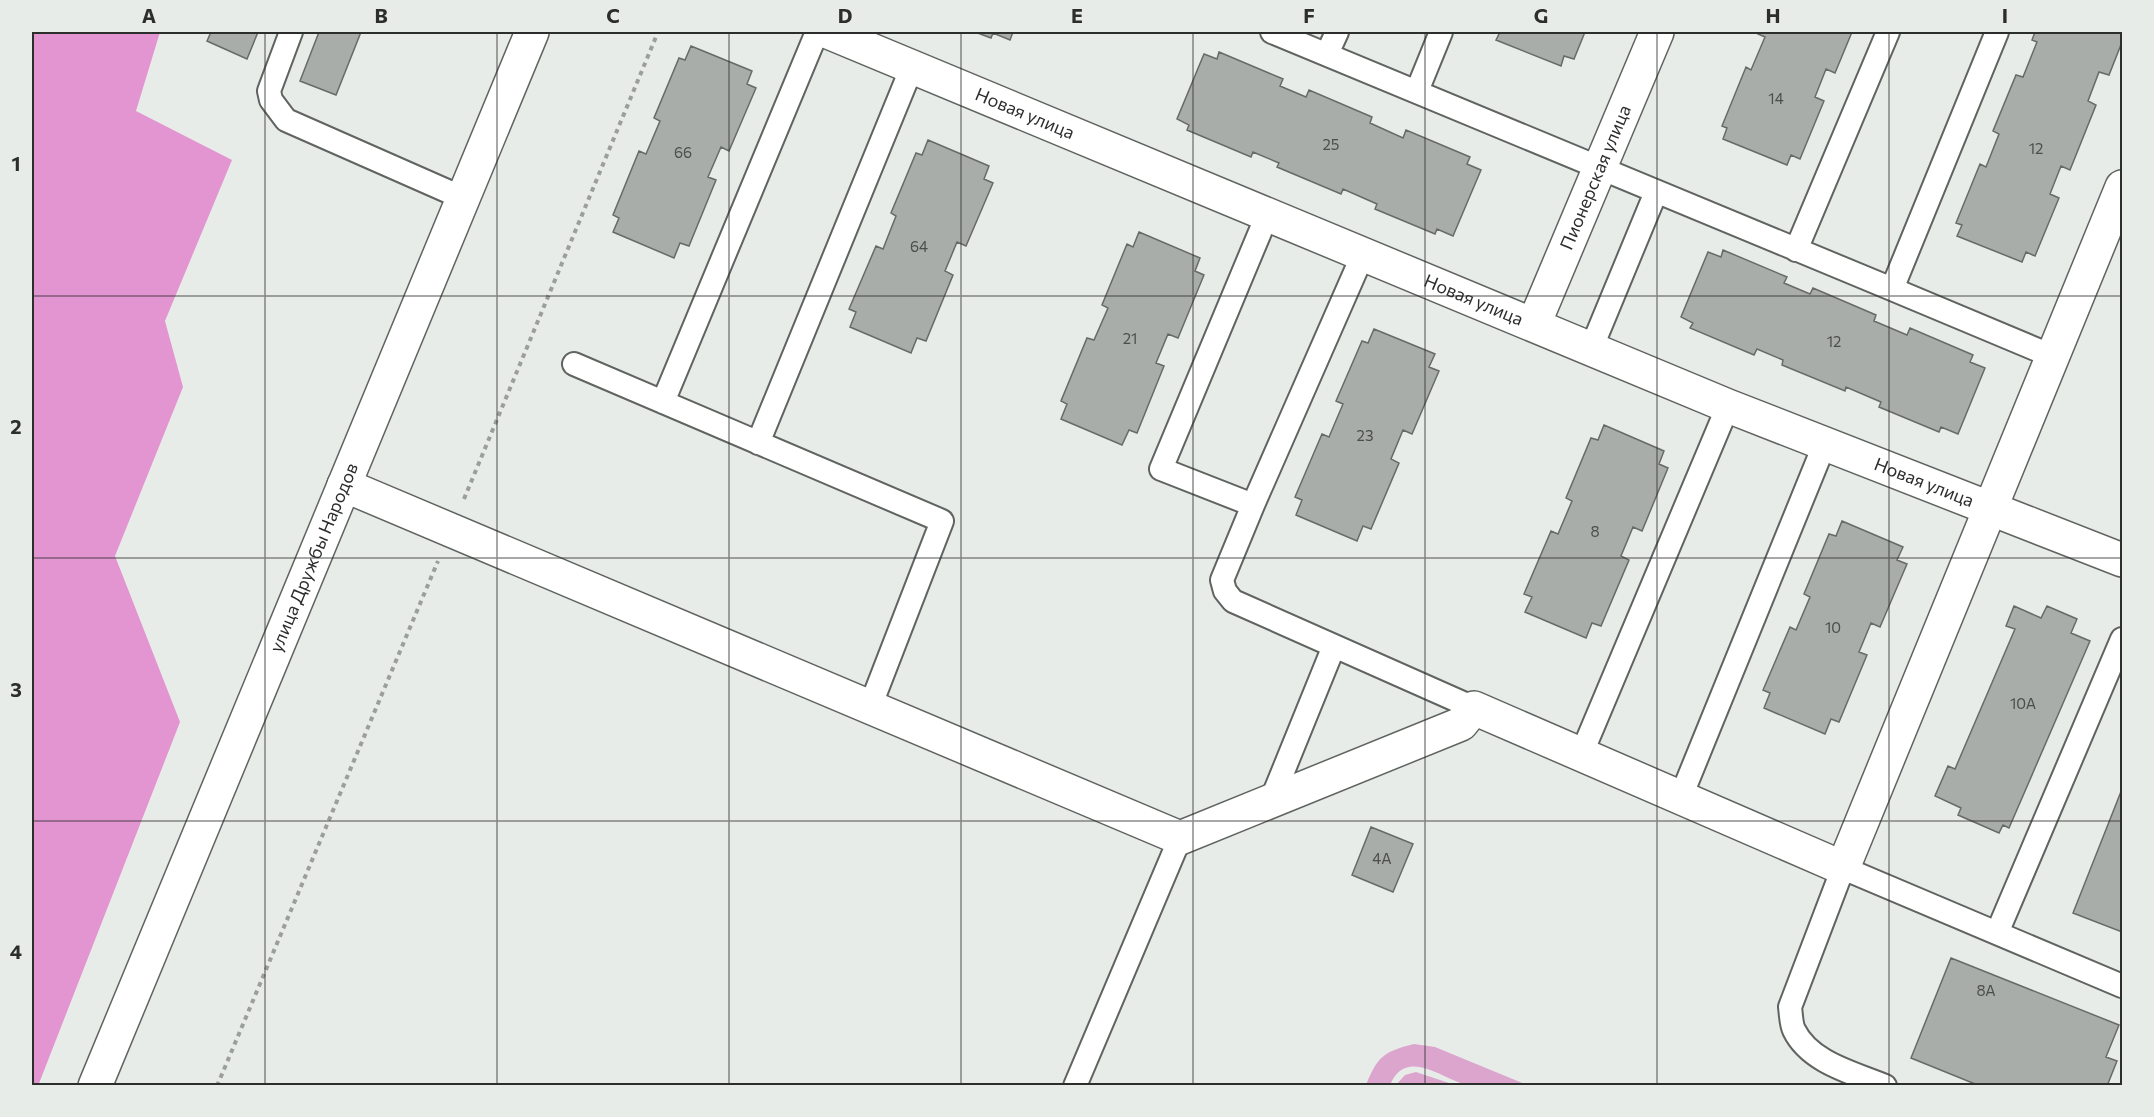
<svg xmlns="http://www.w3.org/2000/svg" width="2154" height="1117" viewBox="0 0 2154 1117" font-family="Commissioner,sans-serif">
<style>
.green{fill:#dca5ce}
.forest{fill:#e395d1}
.building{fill:#a8ada9;stroke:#676b67;stroke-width:1.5}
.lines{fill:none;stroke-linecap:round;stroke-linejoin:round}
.service-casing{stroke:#606460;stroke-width:26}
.minor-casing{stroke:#606460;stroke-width:36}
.tertiary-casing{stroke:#606460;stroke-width:36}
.path{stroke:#9b9e9b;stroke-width:4;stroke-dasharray:4.5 4.5;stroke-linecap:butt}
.service{stroke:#fff;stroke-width:22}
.minor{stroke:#fff;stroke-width:33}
.tertiary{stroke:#fff;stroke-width:33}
.grid{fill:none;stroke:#2c2e2c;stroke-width:1.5;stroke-opacity:0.55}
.labels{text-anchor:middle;stroke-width:4.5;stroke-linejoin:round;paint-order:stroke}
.number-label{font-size:15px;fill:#4b4e4b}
.street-label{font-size:18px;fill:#2c2e2c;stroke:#e8ece8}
.neatline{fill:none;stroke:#2c2e2c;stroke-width:2}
.grid-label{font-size:20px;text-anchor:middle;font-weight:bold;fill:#2c2e2c}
</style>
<rect width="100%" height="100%" fill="#e8ece8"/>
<path class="green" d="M1414 1044 1435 1047 1527 1085C1509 1086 1489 1088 1471 1086 1445 1082 1407 1045 1390 1085H1366C1378 1056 1383 1052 1414 1044Z
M1416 1072 1455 1085H1396L1405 1075Z"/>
<path class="forest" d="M32 32H160L136 111 232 160 165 321 183 387 115 556 180 722 38 1086 32 1085Z"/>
<path class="building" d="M211 32H258L247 59 207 41Z
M319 32H361L336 95 300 81Z
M975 32H1013L1010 40 993 33 991 38Z
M1500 32H1585L1574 59 1564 56 1561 66 1496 40Z
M1760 32H1852L1835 73 1826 69 1815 97 1824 101 1800 159 1791 155 1787 165 1723 139 1727 128 1722 126 1746 67 1751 70 1765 37 1758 34Z
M2035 32H2122V42L2109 75 2099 72 2088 101 2096 105 2070 170 2061 166 2050 194 2059 198 2035 256 2026 252 2022 262 1957 236 1962 225 1956 223 1980 164 1986 167 1999 134 1993 131 2016 75 2023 77 2037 42 2032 40Z
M691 46 752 71 747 84 756 88 729 151 721 147 708 177 716 180 689 246 680 243 674 258 613 232 619 218 613 215 639 151 646 154 660 121 654 118 679 58 685 60Z
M1219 52 1283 79 1280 86 1306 97 1309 90 1372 117 1370 123 1403 138 1406 130 1470 157 1467 164 1481 170 1453 236 1437 229 1435 234 1375 209 1377 204 1343 189 1341 194 1277 167 1279 163 1253 152 1251 157 1187 130 1189 125 1177 119 1204 54 1217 59Z
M928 140 989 166 984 179 993 183 966 246 957 242 945 271 953 275 926 341 917 338 911 353 850 327 856 312 849 309 876 246 883 249 896 216 891 213 916 153 922 155Z
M1139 232 1200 258 1195 271 1204 275 1178 338 1168 334 1156 363 1164 366 1137 433 1129 430 1122 445 1061 419 1067 404 1061 401 1087 338 1094 340 1108 308 1102 305 1127 244 1133 247Z
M1723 250 1787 277 1784 283 1810 294 1813 288 1876 315 1874 321 1907 335 1910 328 1973 355 1970 362 1985 368 1958 434 1941 427 1939 432 1879 407 1881 402 1846 387 1845 391 1782 365 1783 360 1757 349 1754 355 1690 328 1693 323 1681 317 1708 252 1721 257Z
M1374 329 1435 354 1429 367 1439 371 1412 434 1403 430 1391 459 1399 463 1371 529 1363 526 1357 541 1296 515 1302 500 1295 497 1322 434 1329 437 1343 404 1336 401 1362 341 1368 343Z
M1604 425 1664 451 1659 464 1668 468 1642 531 1633 527 1621 556 1629 560 1601 626 1592 623 1586 638 1525 612 1532 597 1524 594 1551 531 1558 534 1572 501 1566 498 1591 438 1598 440Z
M1842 521 1903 547 1897 560 1907 564 1880 627 1871 623 1859 652 1867 655 1839 722 1831 719 1825 734 1764 708 1770 693 1763 690 1790 627 1796 630 1810 597 1804 594 1829 534 1836 536Z
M2014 606 2041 618 2047 606 2077 619 2071 633 2090 641 2009 828 2003 825 1999 833 1958 815 1961 808 1935 796 1948 766 1955 769 2015 629 2006 626Z
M2122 789V932L2073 913Z
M1371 827 1413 844 1393 892 1352 875Z
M1951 958 2119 1025 2106 1057 2117 1061 2107 1086H1980L1911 1058Z"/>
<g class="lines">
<g class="service-casing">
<path id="service" d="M291 32 269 91 271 100 286 120 463 198
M1272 32 1892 289 1997 32
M1327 54 1337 32
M1417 91 1441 32
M1268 213 1161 469 1253 505 1364 252
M1796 250 1888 32
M1892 289 2052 356
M1591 349 1656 192
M574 364 942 521 870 707
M663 402 817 32
M758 443 912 67
M1253 505 1222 580 1225 591 1233 601 1474 708
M1581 755 1728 406
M1680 799 1825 443
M1271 801 1334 646
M1997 933 2122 639
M1075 1086 1180 838
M1885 1086C1854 1073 1810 1063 1794 1030 1791 1024 1791 1014 1790 1007L1843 868 2122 986"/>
</g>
<g class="minor-casing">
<g id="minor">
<path id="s1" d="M828 32 1728 406 2122 560"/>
<path id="s2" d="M1534 324 1657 32"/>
<path d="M344 485 1180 838 1461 724 1474 708 1843 868 2122 187"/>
</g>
</g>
<g class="tertiary-casing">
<g id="tertiary">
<path id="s3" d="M95 1086 532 32"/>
</g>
</g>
<path class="path" d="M464 499 658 32
M217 1086 438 561"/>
<use href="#service" class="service"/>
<use href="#minor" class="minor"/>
<use href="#tertiary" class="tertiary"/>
</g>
<path class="grid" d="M265 32V1086M497 32V1086M729 32V1086M961 32V1086M1193 32V1086M1425 32V1086M1657 32V1086M1889 32V1086M32 296H2122M32 558H2122M32 821H2122"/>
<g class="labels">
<g class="number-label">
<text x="1776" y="104">14</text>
<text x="1331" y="150">25</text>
<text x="2036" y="154">12</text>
<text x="683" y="158">66</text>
<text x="919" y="252">64</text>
<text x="1130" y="344">21</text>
<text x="1834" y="347">12</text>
<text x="1365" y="441">23</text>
<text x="1595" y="537">8</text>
<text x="1833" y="633">10</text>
<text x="2023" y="709">10А</text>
<text x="1382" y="864">4А</text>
<text x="1986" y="996">8А</text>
</g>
<g class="street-label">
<text dy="6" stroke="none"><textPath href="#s1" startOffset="213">Новая улица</textPath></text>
<text dy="6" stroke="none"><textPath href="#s2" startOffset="159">Пионерская улица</textPath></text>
<text dy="6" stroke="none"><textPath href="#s1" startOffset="699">Новая улица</textPath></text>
<text dy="6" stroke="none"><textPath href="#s1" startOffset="1185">Новая улица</textPath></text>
<text dy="6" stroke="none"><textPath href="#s3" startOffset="572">улица Дружбы Народов</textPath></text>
</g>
</g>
<rect width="2154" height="1117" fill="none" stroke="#e8ece8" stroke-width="66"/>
<rect x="33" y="33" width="2088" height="1051" class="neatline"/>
<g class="grid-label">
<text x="149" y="23">A</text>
<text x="381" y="23">B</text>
<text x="613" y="23">C</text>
<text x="845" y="23">D</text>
<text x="1077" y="23">E</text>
<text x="1309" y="23">F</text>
<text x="1541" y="23">G</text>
<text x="1773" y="23">H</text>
<text x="2005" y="23">I</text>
<text x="16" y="171">1</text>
<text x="16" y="434">2</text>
<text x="16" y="697">3</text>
<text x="16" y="959">4</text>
</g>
</svg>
